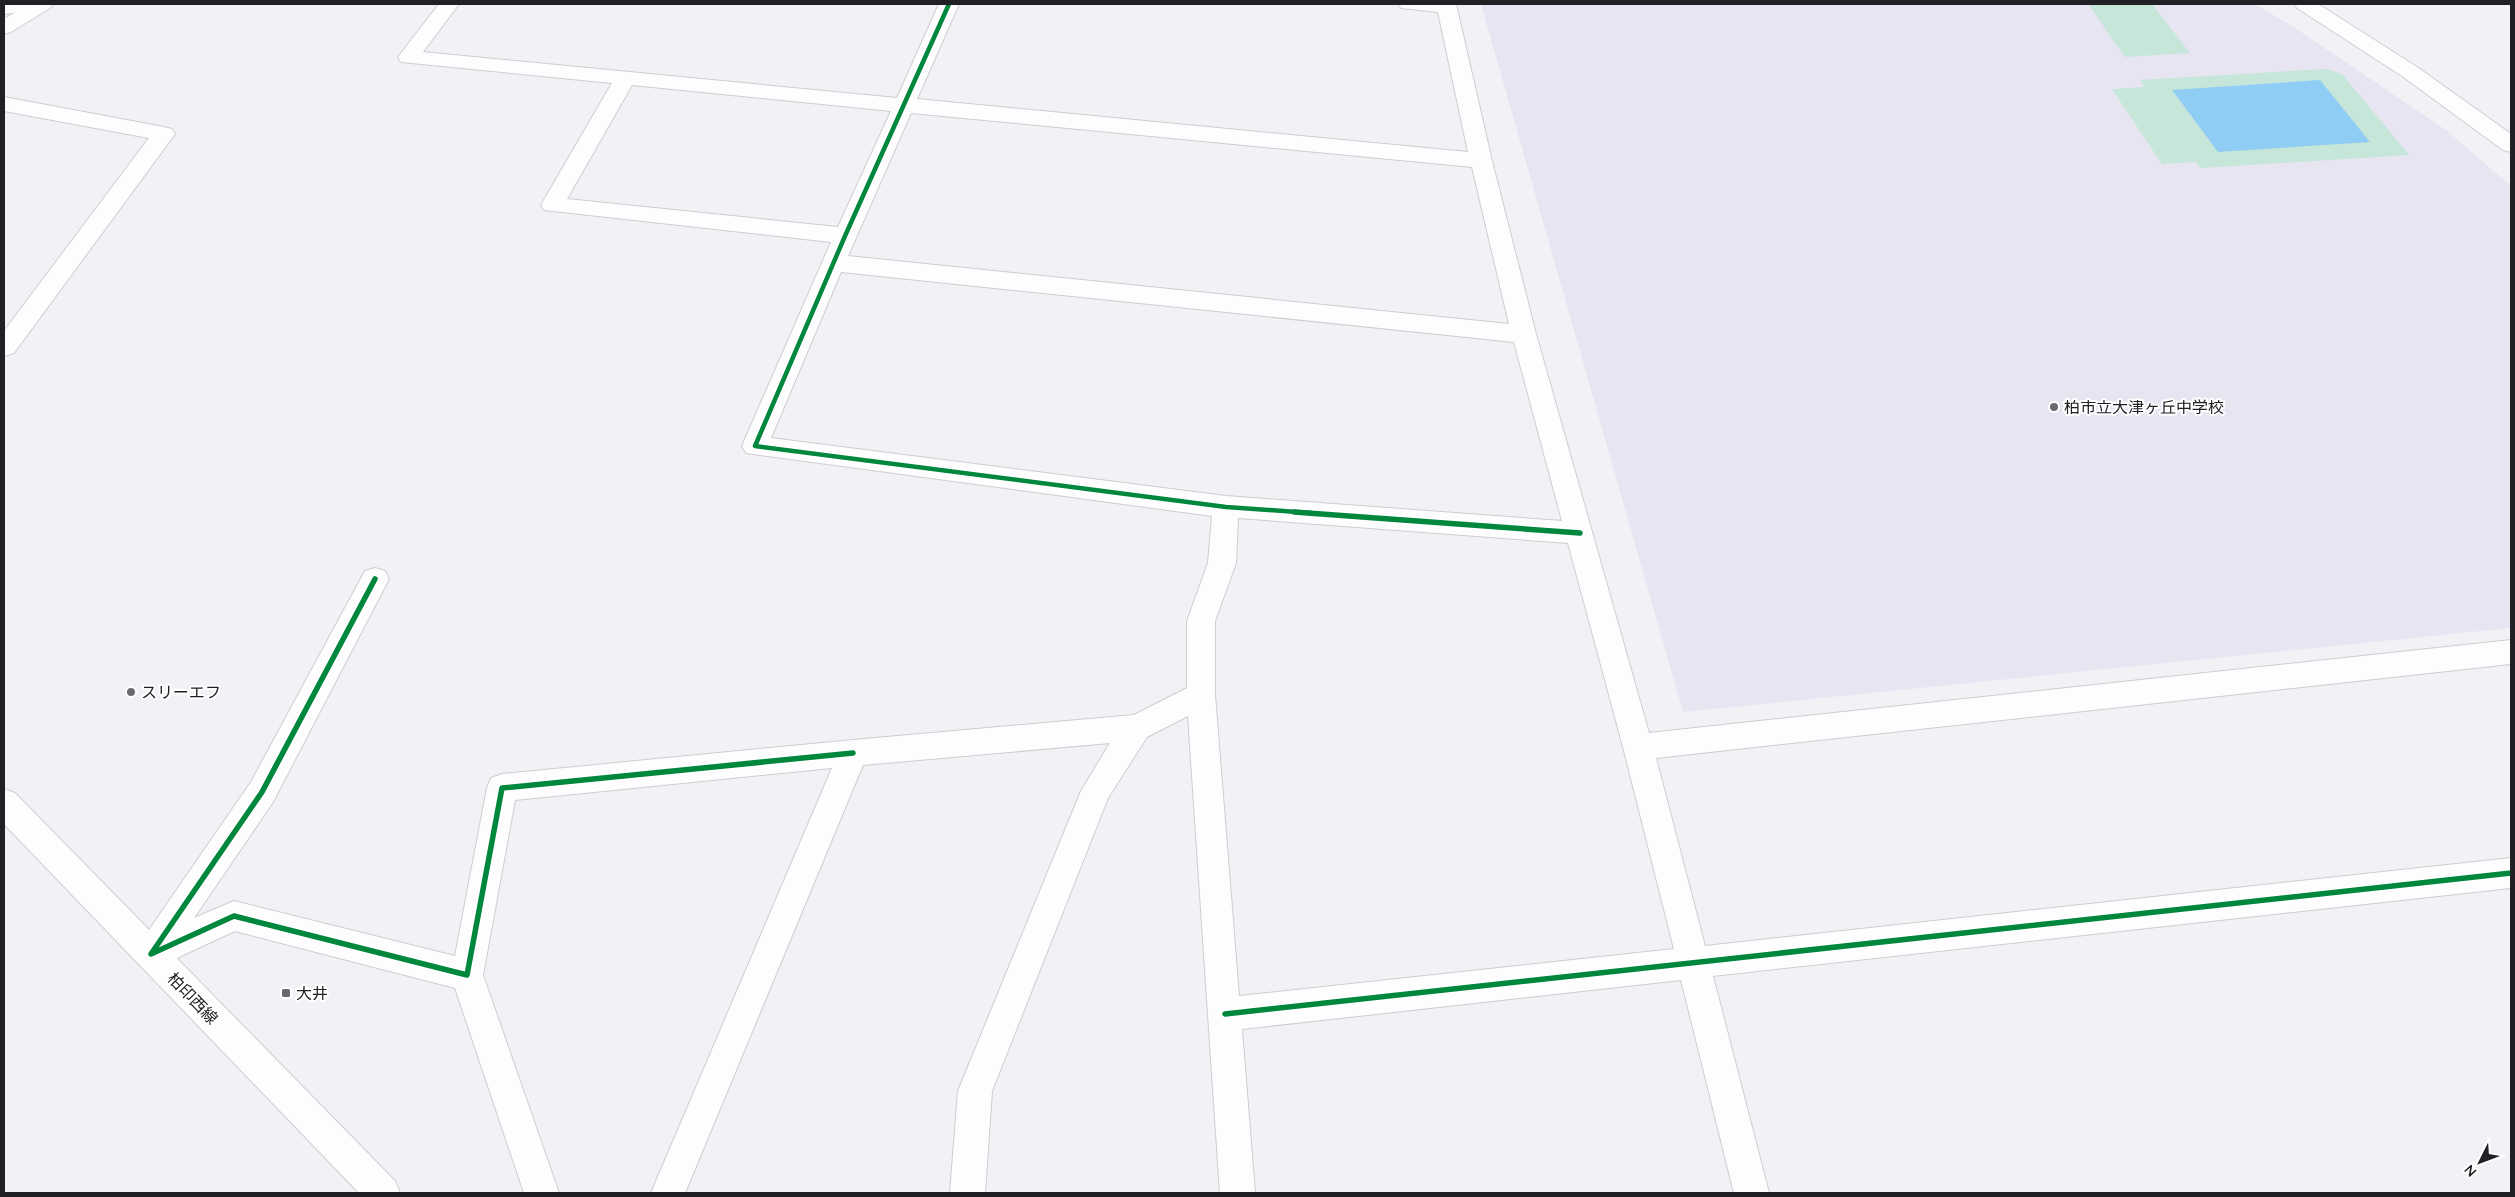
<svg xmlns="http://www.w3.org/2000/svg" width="2515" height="1197" viewBox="0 0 2515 1197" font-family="Quicksand,'Noto Sans JP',sans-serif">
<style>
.built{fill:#e6e5f1}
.green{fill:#c6e6d9}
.water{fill:#90cdf5}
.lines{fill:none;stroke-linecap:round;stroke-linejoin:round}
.minor-casing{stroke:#cecdd2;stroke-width:2}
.tertiary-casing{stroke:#cecdd2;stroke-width:2}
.secondary-casing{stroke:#cecdd2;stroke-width:2}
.minor{fill:#fdfdfe;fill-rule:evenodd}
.tertiary{fill:#fdfdfe;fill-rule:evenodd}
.secondary{fill:#fdfdfe;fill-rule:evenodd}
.cycleway-far1-casing{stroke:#fff;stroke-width:7}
.cycleway-casing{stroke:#fff;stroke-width:9}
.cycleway-far1{stroke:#00873e;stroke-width:4.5}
.cycleway{stroke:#00873e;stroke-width:5.5}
.poi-dot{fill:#6a696e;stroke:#fff;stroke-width:2}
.labels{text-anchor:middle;stroke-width:4;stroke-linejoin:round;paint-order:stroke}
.poi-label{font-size:16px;fill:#212024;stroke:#fff;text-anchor:start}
.street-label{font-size:16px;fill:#212024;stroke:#fff}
</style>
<rect width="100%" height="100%" fill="#f1f1f6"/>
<path class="built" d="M1481 4H2255L2295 28 2446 130 2511 186V628L1683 712Z"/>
<path class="green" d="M2088 4H2152L2190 53 2125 57Z
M2326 69 2342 74 2409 155 2200 168 2196 162 2162 164 2112 89 2144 87 2140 80Z"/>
<path class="water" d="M2320 80 2370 142 2218 152 2172 90Z"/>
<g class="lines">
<g class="minor-casing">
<path id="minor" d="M4 4H49L50 5 47 9 4 14Z
M439 4H459L423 52 897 98 939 4H959L917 99 1468 152 1438 12 1401 8 1398 4H1456L1492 161 1536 334 1649 733 2511 640V664L1656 758 1705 946 2511 858V888L1713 976 1769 1193H1734L1681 980 1242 1029 1255 1193H1220L1188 716 1147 737 1108 798 992 1091 985 1193H950L958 1091 1081 791 1110 743 863 765 685 1193H651L832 768 515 800 483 975 559 1193H524L455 988 235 931 151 970 140 965 135 954 140 943 251 782 365 571 375 568 385 571 389 579 273 802 194 918 234 901 455 956 487 788 491 778 502 774 853 740 1134 715 1187 688V621L1208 563 1212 516 746 453 742 446 831 242 544 210 541 205 612 83 401 62 398 57ZM632 85 891 111 838 227 567 199ZM911 113 1472 167 1509 324 848 256ZM841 272 1514 342 1562 521 1226 496 771 438ZM1238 518 1568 543 1623 747 1674 949 1239 996 1215 695V621L1236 563Z
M4 97 164 127 172 129 175 134 14 353 5 356 4 331 149 138 4 111Z"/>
</g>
<g class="tertiary-casing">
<path id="tertiary" d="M2294 4H2318L2417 67 2511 134V152L2503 150 2402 76 2297 8Z"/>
</g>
<g class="secondary-casing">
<path id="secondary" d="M29 4H53L50 8 11 32 4 34V19Z
M4 789 15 793 395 1181 400 1193H359L4 824Z"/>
</g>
<use href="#minor" class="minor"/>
<use href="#tertiary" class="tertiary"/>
<use href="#secondary" class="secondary"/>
<g class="cycleway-far1-casing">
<path id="cycleway-far1" d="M949 4 845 236 755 446 1226 507 1311 513"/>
</g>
<g class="cycleway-casing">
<path id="cycleway" d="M1294 512 1580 533
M375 579 262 792 151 954 234 916 467 975 502 788 853 753
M1225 1014 2511 873"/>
</g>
<use href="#cycleway-far1" class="cycleway-far1"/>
<use href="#cycleway" class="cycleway"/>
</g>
<g class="poi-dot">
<circle cx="2054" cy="407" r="5"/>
<circle cx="131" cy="692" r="5"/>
<rect x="281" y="988" width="10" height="10" rx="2.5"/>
</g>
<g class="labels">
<g class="poi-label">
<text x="2064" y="413">柏市立大津ヶ丘中学校</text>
<text x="141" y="698">スリーエフ</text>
<text x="296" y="999">大井</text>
</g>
<g class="street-label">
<text transform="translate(193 998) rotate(46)" y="6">柏印西線</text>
</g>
</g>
<rect width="2515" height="1197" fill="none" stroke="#212024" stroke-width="10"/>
<g transform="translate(2480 1162) rotate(228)" stroke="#ffffff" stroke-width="4" paint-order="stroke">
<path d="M0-4L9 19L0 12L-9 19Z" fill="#212024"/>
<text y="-8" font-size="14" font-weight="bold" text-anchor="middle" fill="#212024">N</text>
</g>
</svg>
